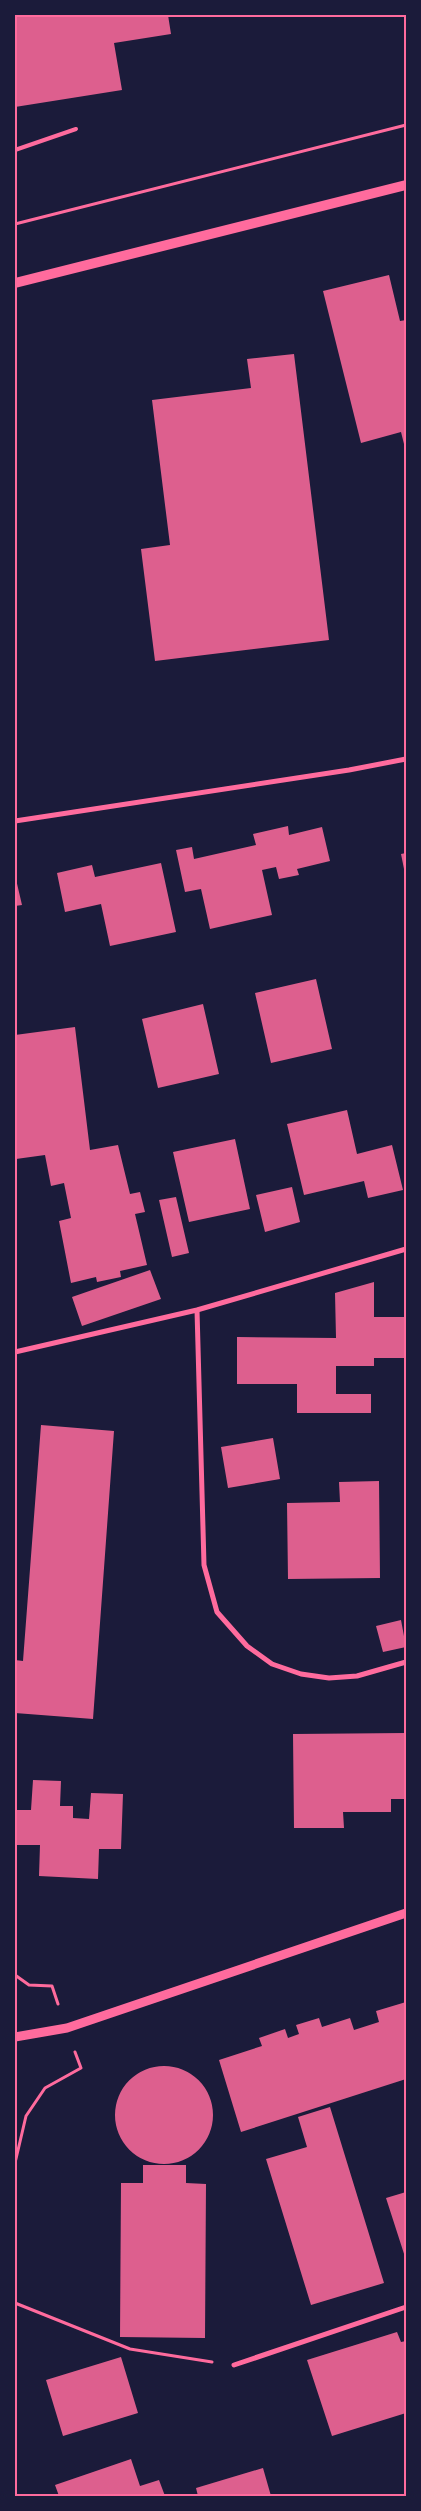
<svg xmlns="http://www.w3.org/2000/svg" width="421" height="2511" viewBox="0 0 421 2511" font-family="Montserrat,sans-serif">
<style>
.building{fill:#dd5f8e}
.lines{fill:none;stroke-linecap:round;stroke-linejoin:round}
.path{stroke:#ff6b9d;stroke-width:3}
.service{stroke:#ff6b9d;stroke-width:4}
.minor{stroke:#ff6b9d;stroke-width:5}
.tertiary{stroke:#ff6b9d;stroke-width:9}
.secondary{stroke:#ff6b9d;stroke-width:10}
.neatline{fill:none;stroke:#ff6b9d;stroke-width:2}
</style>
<rect width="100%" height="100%" fill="#1b1b3a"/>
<path class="building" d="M15 15H168L171 34 114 43 122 90 15 107Z
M389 275 400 321 406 320 405 448 401 432 361 443 323 291Z
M294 354 329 640 155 661 141 549 170 545 152 400 251 388 247 359Z
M288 826 289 835 322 827 330 861 297 869 299 875 279 879 276 867 262 870 272 915 210 929 201 889 185 892 176 850 192 847 194 859 256 845 253 834Z
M406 853V874H405L401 854Z
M161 863 176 932 110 946 101 904 65 912 57 873 92 865 95 877Z
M15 875 22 905 15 906Z
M316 979 332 1049 271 1063 255 993Z
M203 1004 219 1074 158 1088 142 1019Z
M75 1027 90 1150 118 1145 130 1194 140 1192 145 1212 135 1214 147 1265 120 1271 121 1277 97 1282 96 1277 71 1283 59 1221 71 1218 64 1183 51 1186 45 1155 16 1159 15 1147V1035Z
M347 1110 357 1154 392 1145 403 1190 368 1198 364 1181 304 1195 287 1124Z
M235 1139 250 1209 189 1222 173 1152Z
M292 1187 300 1222 265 1232 256 1195Z
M176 1197 189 1253 172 1257 159 1200Z
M150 1270 161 1299 82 1326 72 1297Z
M374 1282V1317H406V1358H374V1366H336V1394H371V1413H297V1384H237V1337L336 1338 335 1293Z
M41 1425 114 1431 93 1719 15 1713V1660L23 1661Z
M273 1438 280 1479 228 1488 221 1447Z
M379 1481 380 1578 288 1579 287 1503 340 1502 339 1482Z
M401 1620 406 1647 383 1652 376 1626Z
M406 1733V1799H391V1812H343L344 1828H294L293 1734Z
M33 1780 61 1781 60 1806H73V1818L89 1819 91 1793 123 1794 121 1849H99L98 1879 39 1876 40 1845H16L17 1810H31Z
M406 2002V2079L241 2132 219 2060 262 2046 259 2038 285 2029 288 2038 299 2034 296 2025 319 2018 322 2027 350 2018 354 2030 379 2022 376 2011Z
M115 2115a49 49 0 1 1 98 0a49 49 0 1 1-98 0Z
M330 2107 384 2283 311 2305 266 2159 307 2147 298 2117Z
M143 2165H186V2183L206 2184 205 2338 120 2337 121 2183H143Z
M406 2192V2260L386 2198Z
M397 2332 401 2342 406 2341V2413L332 2436 307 2360Z
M121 2357 138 2413 63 2436 46 2380Z
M131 2459 140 2486 159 2480 165 2496H59L55 2485Z
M263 2468 271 2496H198L196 2488Z"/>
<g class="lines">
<path class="path" d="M15 224 406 125
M15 1975 29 1985 52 1986 58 2004
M15 2163 26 2116 45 2088 81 2068 75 2052
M15 2303 130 2349 212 2362"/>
<path class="service" d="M15 150 76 129"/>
<path class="minor" d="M15 821 349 770 406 759
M197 1310 204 1565 217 1612 247 1646 272 1664 301 1674 329 1678 357 1676 406 1662
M15 1352 197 1310 406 1249
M234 2365 406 2307"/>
<path class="tertiary" d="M15 2037 67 2028 406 1913"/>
<path class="secondary" d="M15 283 406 185"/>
</g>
<rect width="421" height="2511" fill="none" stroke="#1b1b3a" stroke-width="32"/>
<rect x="16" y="16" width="389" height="2479" class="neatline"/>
</svg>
